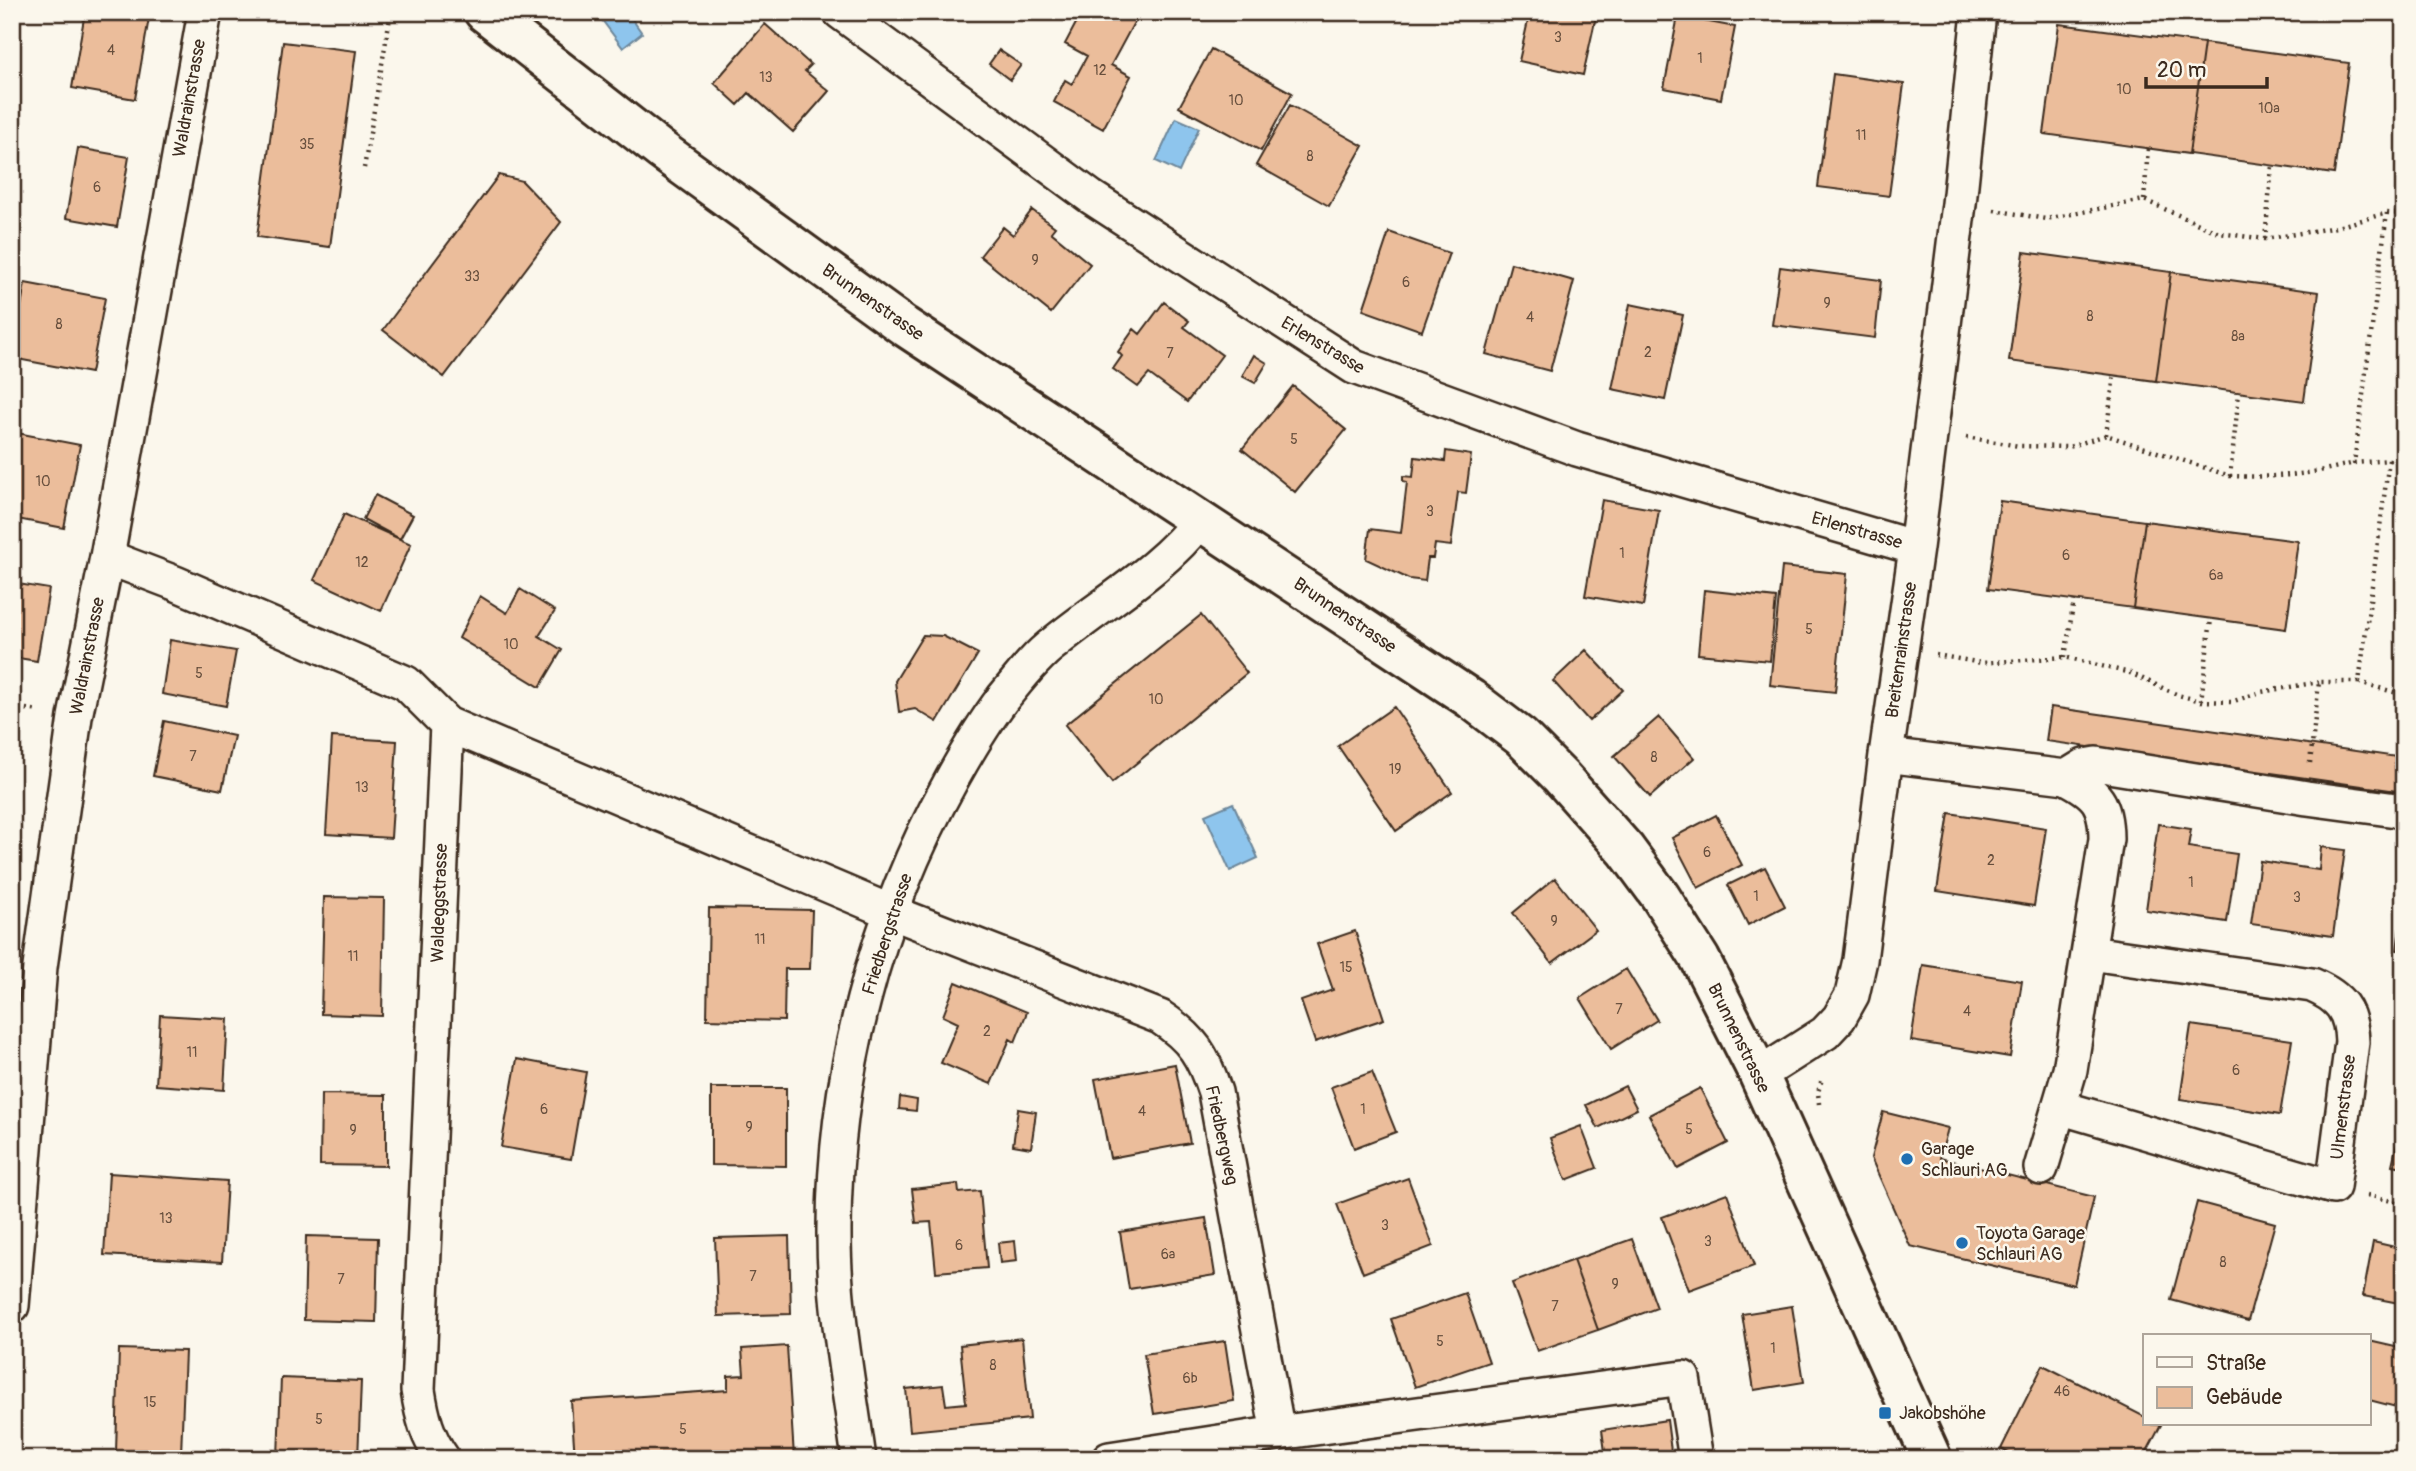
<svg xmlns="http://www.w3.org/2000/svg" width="2416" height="1471" viewBox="0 0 2416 1471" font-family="Pangolin,sans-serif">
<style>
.water{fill:#8ec5ed;stroke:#6d879a;stroke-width:2}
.building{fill:#ebbd9b;stroke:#3b2a1e;stroke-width:2}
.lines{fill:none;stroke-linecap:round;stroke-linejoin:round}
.street-casing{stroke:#3b2a1e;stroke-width:38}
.secondary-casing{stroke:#3b2a1e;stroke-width:44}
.path{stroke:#3b2a1e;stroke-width:4.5;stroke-dasharray:2 5;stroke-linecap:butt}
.street{stroke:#fbf7ec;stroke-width:33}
.secondary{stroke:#fbf7ec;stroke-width:38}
.poi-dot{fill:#1f6fb2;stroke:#fbf7ec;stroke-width:2.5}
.labels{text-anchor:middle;stroke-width:5;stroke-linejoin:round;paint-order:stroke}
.number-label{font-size:14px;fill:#674f3d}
.street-label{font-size:18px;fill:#3b2a1e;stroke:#fbf7ec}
.poi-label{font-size:18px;fill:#3b2a1e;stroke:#fbf7ec;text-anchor:start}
</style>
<rect width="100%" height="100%" fill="#fbf7ec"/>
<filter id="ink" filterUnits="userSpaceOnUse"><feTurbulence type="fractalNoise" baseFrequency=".0143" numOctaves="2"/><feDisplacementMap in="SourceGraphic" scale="14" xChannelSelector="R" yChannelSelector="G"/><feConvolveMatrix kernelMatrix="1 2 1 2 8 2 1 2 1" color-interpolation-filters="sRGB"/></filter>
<g filter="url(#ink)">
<path class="water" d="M596 12H627L642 33 623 48Z
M1176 118 1199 128 1179 172 1156 161Z
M1233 803 1258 858 1230 871 1205 815Z"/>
<path class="building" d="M85 12H150L135 99 72 88Z
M1082 12H1127L1137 17 1111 65 1131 76 1103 129 1054 102 1065 80 1072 84 1087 56 1065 44Z
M1530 12H1597L1583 75 1519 61Z
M1678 16 1735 27 1721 99 1664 88Z
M765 24 811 65 805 71 829 91 793 132 749 93 738 105 714 83Z
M2059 24 2204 43 2189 154 2044 134Z
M283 42 356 51 330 247 257 237Z
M2204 43 2349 63 2334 174 2189 154Z
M1211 49 1292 93 1261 151 1179 107Z
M999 50 1021 65 1010 80 989 64Z
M1833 74 1904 84 1889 196 1818 187Z
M1290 105 1363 146 1329 206 1256 165Z
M78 148 129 157 117 227 66 218Z
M499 175 522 181 561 222 444 377 383 330Z
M1032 210 1055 227 1051 232 1090 264 1051 313 980 256 1003 227 1013 235Z
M1389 232 1449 253 1422 331 1363 310Z
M2024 252 2171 272 2156 381 2009 361Z
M1511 263 1574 281 1550 371 1486 354Z
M1780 267 1881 280 1875 338 1772 325Z
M2171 272 2319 292 2304 401 2156 381Z
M25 283 105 298 91 373 12 358Z
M1164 302 1189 321 1184 327 1222 355 1187 402 1149 374 1138 387 1113 369 1122 356 1118 352 1134 329 1140 334Z
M1630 304 1683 315 1665 400 1612 389Z
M1254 355 1267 363 1255 383 1242 376Z
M1293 386 1346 430 1295 492 1242 449Z
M12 432 80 445 64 528 12 518Z
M1446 451 1471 455 1466 493 1458 492 1451 546 1435 544 1433 558H1428L1425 581 1409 579 1366 559 1370 529 1401 533 1407 482 1403 481V476L1413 477 1415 457 1445 461Z
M375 495 413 515 400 539 363 519Z
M1602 500 1659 510 1643 606 1585 596Z
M2000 501 2145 521 2133 608 1988 589Z
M344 514 411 544 381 611 314 580Z
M2145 521 2298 541 2286 629 2133 608Z
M1782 567 1847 574 1835 692 1770 685Z
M12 583 49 589 37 661 12 657Z
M520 589 555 611 539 636 562 650 540 687 459 638 480 596 507 613Z
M1704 590 1776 598 1770 661 1698 654Z
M1201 615 1247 673 1112 783 1065 725Z
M923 635 943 636 978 654 937 722 915 709 899 712 895 681Z
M170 640 236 651 226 706 162 694Z
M1586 650 1623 690 1589 721 1553 681Z
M1394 707 1452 792 1396 831 1338 746Z
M2051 707 2404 758V792L2046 741Z
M1659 717 1694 758 1650 797 1614 756Z
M164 721 234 736 222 790 153 776Z
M332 737 397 741 391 838 326 834Z
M1949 813 2046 828 2034 906 1937 891Z
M1716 815 1742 865 1698 888 1672 838Z
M2158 824 2191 829 2188 847 2237 854 2227 922 2146 910Z
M2321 847 2345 850 2333 936 2251 924 2260 861 2319 870Z
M1765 867 1785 906 1748 925 1728 885Z
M1555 878 1596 930 1552 963 1513 913Z
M324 897 384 898 382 1016 321 1014Z
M2404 897V951L2397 950Z
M709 908 812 910 810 969H785L784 1021 707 1019Z
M1355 931 1384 1019 1315 1042 1301 1001 1333 990 1317 944Z
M1923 965 2022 981 2010 1057 1911 1041Z
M1626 969 1657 1020 1611 1049 1580 998Z
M956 982 1027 1012 1015 1042 1010 1039 991 1084 941 1063 958 1023 943 1016Z
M160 1015 228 1019 224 1090 156 1085Z
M2191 1025 2292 1040 2280 1115 2180 1099Z
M517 1059 586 1072 571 1159 501 1147Z
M1175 1064 1190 1143 1110 1158 1095 1079Z
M1372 1072 1396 1132 1354 1148 1331 1087Z
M1625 1086 1637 1109 1598 1128 1586 1105Z
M711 1088H786V1166L711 1165Z
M1700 1088 1728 1143 1678 1169 1649 1115Z
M321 1094 386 1095V1166L320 1165Z
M900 1097 917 1100 916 1111 899 1109Z
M1018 1109 1036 1112 1031 1148 1013 1145Z
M1883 1112 1948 1128 1940 1158 2094 1197 2074 1285 1910 1246 1871 1158Z
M2404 1114V1167L2392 1165Z
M1581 1126 1597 1168 1566 1180 1550 1138Z
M109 1173 227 1181 222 1262 104 1255Z
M1408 1178 1433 1246 1363 1273 1337 1204Z
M958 1184 959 1193 980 1191 987 1268 936 1272 931 1222 916 1223 912 1189Z
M1727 1193 1754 1266 1689 1290 1662 1217Z
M2197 1202 2275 1223 2248 1321 2171 1300Z
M1206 1218 1215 1275 1129 1289 1120 1232Z
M306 1236 378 1238 376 1322 304 1320Z
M789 1236 791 1314 718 1316 715 1238Z
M1632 1239 1657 1308 1598 1330 1573 1260Z
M1015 1241 1017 1261 1000 1263 998 1243Z
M2373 1242 2404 1249V1304L2363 1296Z
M1573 1260 1598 1330 1537 1351 1512 1283Z
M1465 1293 1489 1362 1415 1387 1391 1319Z
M1792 1306 1804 1382 1754 1390 1742 1314Z
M1022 1338 1030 1419 910 1431 906 1389 943 1385 946 1405 966 1403 960 1345Z
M1225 1341 1234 1401 1154 1414 1144 1354Z
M2369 1341 2404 1349V1409L2369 1400Z
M787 1346 794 1457 575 1459 571 1401 728 1390V1376L744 1375 742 1349Z
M119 1349 185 1351 181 1454 116 1452Z
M2043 1365 2145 1417V1424L2161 1425 2143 1459H2020L2001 1449Z
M281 1378 361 1381 358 1459 278 1457Z
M1667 1420 1672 1459H1606L1602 1430Z"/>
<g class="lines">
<g class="street-casing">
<path id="street" d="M840 12 1091 197 1354 367 1577 449 1916 548
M107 557 175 583 406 683 447 724 418 1390C422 1416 427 1437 443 1459
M447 724 891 912 1160 1017C1193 1039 1203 1055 1215 1092L1278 1433
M1886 755 2066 777C2097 793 2106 803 2106 839L2070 1070 2041 1168
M2066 777 2084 766 2096 764 2307 798 2404 811
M1759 1075 1825 1033 1839 1018 1852 995 1860 960 1886 755 1916 548 1959 204 1979 12
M2059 1107 2333 1187 2352 1042C2351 1010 2340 997 2312 985L2090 953
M12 1306 40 967 75 717 107 557 205 12
M859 1459C849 1385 834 1310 834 1235 833 1078 875 917 952 779 967 752 984 723 1003 698 1018 680 1035 657 1054 643 1104 602 1161 571 1201 519
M1109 1459 1278 1433 1683 1378 1696 1459"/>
</g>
<g class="secondary-casing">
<path id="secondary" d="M484 12 661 150 904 326 1471 699 1521 737 1561 777 1626 850 1660 896 1700 959 1759 1075 1932 1459"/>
</g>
<path class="path" d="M364 168 391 12
M2144 200 2148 148
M1994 210 2046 219 2144 200 2219 233 2265 239 2337 227 2387 213 2404 214
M2387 213 2354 463 2389 460 2404 464
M2265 239 2272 166
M2106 435 2114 375
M1966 437 2019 446 2069 447 2106 435 2230 476 2239 393
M2389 460 2359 682 2404 695
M2230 476C2276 478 2309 475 2354 463
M1936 655 1982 663 2065 657 2130 673 2178 695 2201 701 2211 619
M2065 657 2074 600
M2201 701 2231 702 2261 692 2319 682
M12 707 39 711
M2310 763 2319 682H2359
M1819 1104 1818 1092 1822 1079
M2367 1195 2404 1204"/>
<use href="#street" class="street"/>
<use href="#secondary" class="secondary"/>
</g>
</g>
<g class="poi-dot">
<circle cx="1907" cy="1159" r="7"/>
<circle cx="1962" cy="1243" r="7"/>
<rect x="1878" y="1406" width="14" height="14" rx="3.5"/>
</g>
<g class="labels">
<g class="number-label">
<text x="1558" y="42">3</text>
<text x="111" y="55">4</text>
<text x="1700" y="63">1</text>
<text x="1100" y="75">12</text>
<text x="766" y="82">13</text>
<text x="2124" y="94">10</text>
<text x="1236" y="105">10</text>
<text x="2269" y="113">10a</text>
<text x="1861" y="140">11</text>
<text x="307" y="149">35</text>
<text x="1310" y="161">8</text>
<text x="97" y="192">6</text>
<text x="1035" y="265">9</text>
<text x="472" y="281">33</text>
<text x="1406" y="287">6</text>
<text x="1827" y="308">9</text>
<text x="2090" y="321">8</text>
<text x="1530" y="322">4</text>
<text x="59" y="329">8</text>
<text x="2238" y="341">8a</text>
<text x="1648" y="357">2</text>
<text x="1170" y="358">7</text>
<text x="1294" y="444">5</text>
<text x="43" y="486">10</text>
<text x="1430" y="516">3</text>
<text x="1622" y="558">1</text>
<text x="2066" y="560">6</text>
<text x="362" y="567">12</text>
<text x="2216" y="580">6a</text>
<text x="1809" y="634">5</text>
<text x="511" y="649">10</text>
<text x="199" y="678">5</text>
<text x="1156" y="704">10</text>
<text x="193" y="761">7</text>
<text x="1654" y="762">8</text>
<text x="1395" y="774">19</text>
<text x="362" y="792">13</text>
<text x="1707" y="857">6</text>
<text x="1991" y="865">2</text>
<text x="2191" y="887">1</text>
<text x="1756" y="901">1</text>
<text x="2297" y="902">3</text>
<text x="1554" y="926">9</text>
<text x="760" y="944">11</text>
<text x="353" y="961">11</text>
<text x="1346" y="972">15</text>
<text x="1619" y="1014">7</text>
<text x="1967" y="1016">4</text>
<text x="987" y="1036">2</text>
<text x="192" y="1057">11</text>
<text x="2236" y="1075">6</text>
<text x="544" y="1114">6</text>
<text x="1363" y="1114">1</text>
<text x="1142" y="1116">4</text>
<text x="749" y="1132">9</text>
<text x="1689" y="1134">5</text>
<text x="353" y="1135">9</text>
<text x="166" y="1223">13</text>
<text x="1385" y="1230">3</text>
<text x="1708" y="1246">3</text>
<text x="959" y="1250">6</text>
<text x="1168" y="1259">6a</text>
<text x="2223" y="1267">8</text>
<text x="753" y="1281">7</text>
<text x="341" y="1284">7</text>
<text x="1615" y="1289">9</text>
<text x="1555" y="1311">7</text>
<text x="1440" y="1346">5</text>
<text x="1773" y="1353">1</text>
<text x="993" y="1370">8</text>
<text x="1190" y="1383">6b</text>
<text x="2062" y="1396">46</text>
<text x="150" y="1407">15</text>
<text x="319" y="1424">5</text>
<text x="683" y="1434">5</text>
</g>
<g class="street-label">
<text transform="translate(189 98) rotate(-80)" y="6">Waldrainstrasse</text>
<text transform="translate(873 302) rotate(35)" y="6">Brunnenstrasse</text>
<text transform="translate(1323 345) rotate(31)" y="6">Erlenstrasse</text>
<text transform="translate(1857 530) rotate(16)" y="6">Erlenstrasse</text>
<text transform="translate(1345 615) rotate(34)" y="6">Brunnenstrasse</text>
<text transform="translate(1901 650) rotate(-82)" y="6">Breitenrainstrasse</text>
<text transform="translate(87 656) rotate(-79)" y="6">Waldrainstrasse</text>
<text transform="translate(439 903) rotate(-88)" y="6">Waldeggstrasse</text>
<text transform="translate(887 934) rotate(-72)" y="6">Friedbergstrasse</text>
<text transform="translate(1739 1038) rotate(64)" y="6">Brunnenstrasse</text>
<text transform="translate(2343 1107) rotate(-83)" y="6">Ulmenstrasse</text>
<text transform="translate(1222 1135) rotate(78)" y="6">Friedbergweg</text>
</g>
<g class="poi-label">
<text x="1921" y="1155">Garage<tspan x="1921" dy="21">Schlauri AG</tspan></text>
<text x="1976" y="1239">Toyota Garage<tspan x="1976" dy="21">Schlauri AG</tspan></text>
<text x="1899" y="1419">Jakobshöhe</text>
</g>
</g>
<rect width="2416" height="1471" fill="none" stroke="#fbf7ec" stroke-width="42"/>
<rect x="21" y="21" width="2374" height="1429" fill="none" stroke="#3b2a1e" stroke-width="2.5" filter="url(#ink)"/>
<rect x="2143" y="1334" width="228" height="91" fill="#fbf7ec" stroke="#aea59a" stroke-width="2"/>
<rect x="2157" y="1357" width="35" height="10" fill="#fbf7ec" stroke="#aea59a" stroke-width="2"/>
<text x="2206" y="1370" font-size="21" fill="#3b2a1e">Straße</text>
<rect x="2157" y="1387" width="35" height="21" fill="#ebbd9b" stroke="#aea59a" stroke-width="2"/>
<text x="2206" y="1404" font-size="21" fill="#3b2a1e">Gebäude</text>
<path d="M2146 77v10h121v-10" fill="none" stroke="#3b2a1e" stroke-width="3.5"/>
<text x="2157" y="77" font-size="21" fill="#3b2a1e" stroke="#fbf7ec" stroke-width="5" paint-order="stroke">20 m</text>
</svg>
